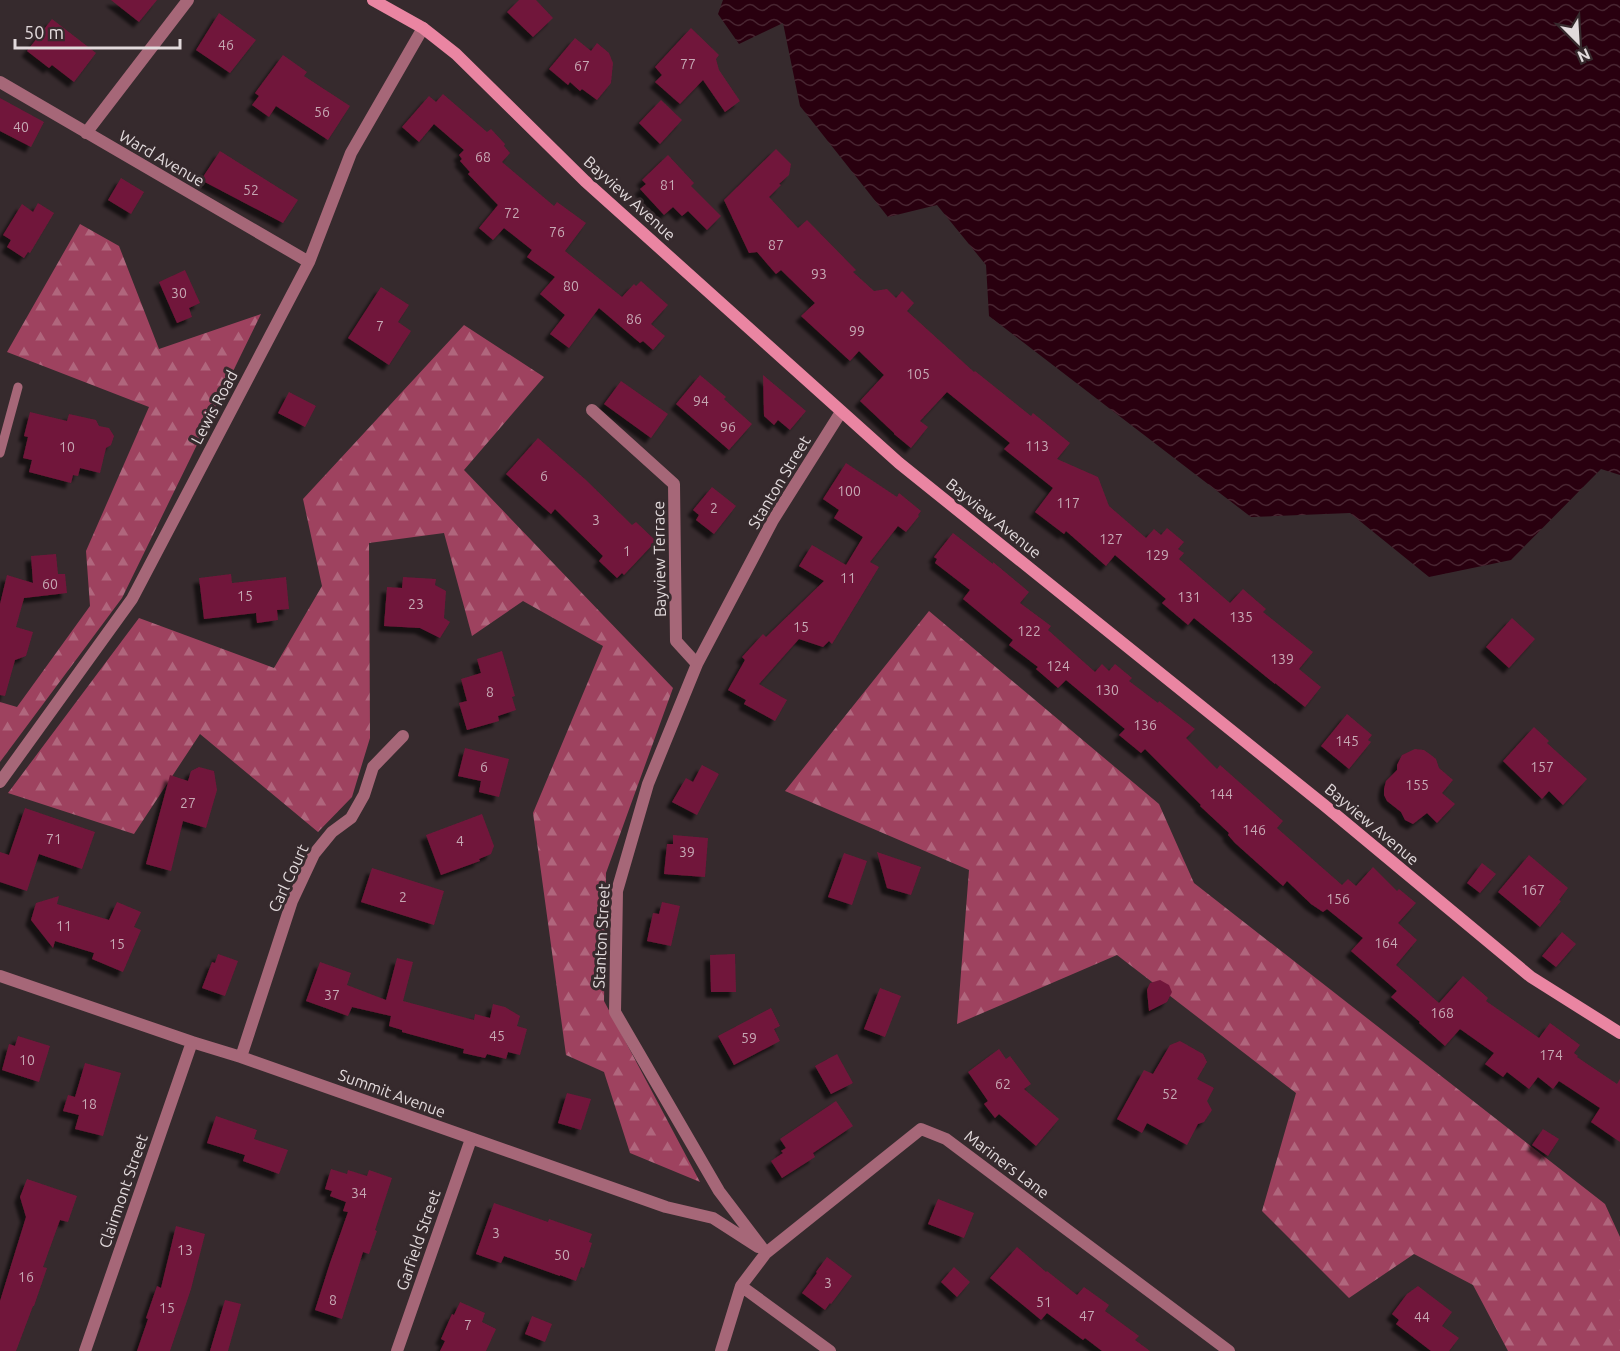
<svg xmlns="http://www.w3.org/2000/svg" width="1620" height="1351" viewBox="0 0 1620 1351" font-family="Ubuntu,sans-serif">
<style>
.forest{fill:url(#forest-firs)}
.water{fill:url(#water-waves)}
.building{fill:#71173a;filter:url(#shadow)}
.lines{fill:none;stroke-linecap:round;stroke-linejoin:round}
.lane{stroke:#a66778;stroke-width:9}
.street{stroke:#a66778;stroke-width:12}
.secondary{stroke:#ea85a2;stroke-width:12}
.labels{text-anchor:middle;stroke-width:6;stroke-linejoin:round;paint-order:stroke}
.number-label{font-size:14px;fill:#c6a9b4}
.street-label{font-size:16px;fill:#e2dadc;stroke:#362a2d}
</style>
<defs>
<pattern id="forest-firs" width="22" height="20" patternUnits="userSpaceOnUse" patternTransform="scale(1.5)"><rect width="22" height="20" fill="#9e425f"/><path d="M5 1l3.5 6h-7zM16 11l3.5 6h-7z" fill="#b0667d"/></pattern>
<pattern id="water-waves" width="16" height="10" patternUnits="userSpaceOnUse" patternTransform="scale(1.5)"><rect width="16" height="10" fill="#29000f"/><path d="M0 5q4-4 8 0t8 0" fill="none" stroke="#482531"/></pattern>
<filter id="shadow"><feDropShadow dx="-5.5" dy="5.5" stdDeviation="1.5" flood-color="#0009"/></filter>
</defs>
<rect width="100%" height="100%" fill="#362a2d"/>
<path class="forest" d="M80 224 119 246 159 349 261 314 122 598 0 762V702L17 707 90 606 86 551 149 407 7 352Z
M464 325 544 377 464 470 673 688 606 873 604 1001 700 1182 630 1153 604 1072 566 1055 533 813 603 646 523 601 472 636 444 533 369 543 370 738 352 797 318 832 200 734 134 834 8 793 139 618 274 668 322 586 303 499Z
M929 611 1159 804 1194 883 1605 1204 1620 1237V1351H1508L1473 1285 1414 1254 1349 1298 1262 1211 1296 1093 1117 955 957 1024 969 870 785 791Z"/>
<path class="water" d="M723 0H1620V475L1601 469 1511 560 1429 577 1350 513 1251 517 989 316 986 265 937 205 888 217 800 106 783 23 739 44 718 14Z"/>
<path class="building" d="M111 0H157L139 22Z
M519 0H536L553 18 533 37 507 12Z
M219 13 256 40 230 73 196 50Z
M52 19 96 53 74 82 52 65 49 68 27 51Z
M691 28 719 55 716 59 719 70 740 101 725 112 703 80 680 104 655 82 662 75 655 67Z
M575 38 591 51 597 43 609 53 613 63 611 83 597 100 582 89 580 91 570 82 568 85 549 69Z
M283 55 307 72 304 76 350 106 328 140 276 106 269 117 252 105 259 96 255 93Z
M443 94 487 132 491 129 505 144 504 146 510 153 502 162 554 206 557 202 586 223 565 251 622 297 634 284 636 286 641 281 668 305 651 324 665 336 653 350 643 341 640 343 599 308 569 348 550 334 565 315 540 294 555 277 527 257 532 250 504 228 493 240 479 228 498 205 468 174 470 172 460 161 462 159 459 155 464 150 434 124 419 142 402 127 429 96 436 102Z
M0 98 44 122 31 147 0 131Z
M661 100 682 120 660 144 639 123Z
M776 149 791 164 789 175 779 184 781 185 769 197 798 228 807 220 856 270 853 272 874 291 887 289 896 298 902 291 914 303 907 311 974 372 975 371 1031 416 1033 413 1070 443 1057 459 1098 477 1109 506 1146 538 1154 529 1161 535 1167 528 1184 542 1178 549 1184 553 1179 559 1230 603 1243 589 1266 609 1263 612 1313 652 1299 669 1321 687 1305 707 1275 683V684L1194 618 1188 625 1162 603 1166 599 1115 555 1106 566 1066 531 1064 534 1035 512 1053 488 1004 449 1010 443 947 392 920 421 928 427 911 448 894 434V433L860 401 884 375 859 351 850 361 801 316 815 303 781 270 776 274 757 252 749 253 724 200Z
M220 151 298 200 283 223 201 180Z
M668 155 694 183 691 186 721 216 707 230 688 211 682 216 673 207 664 215 640 189 646 184 642 180Z
M121 178 144 192 131 214 108 200Z
M38 203 54 213 30 253 28 252 24 258 7 247 11 240 3 235 22 204 33 212Z
M185 270 200 303 189 308 192 317 177 323 159 282Z
M381 287 409 305 398 322 411 331 389 365 348 338Z
M700 375 726 397 724 399 752 424 729 450 676 404Z
M763 375 806 411 790 430 778 420 774 425 764 416Z
M621 381 668 414 651 438 604 404Z
M289 392 316 406 305 427 278 413Z
M30 412 67 421 69 414 96 420 99 426 109 428 114 436 111 445 106 448 100 473 80 468 78 476 73 475 71 483 29 472 32 460 23 458 28 437 24 436Z
M538 438 586 480 632 525 636 522 656 541 624 575 622 573 617 578 599 561 603 556 555 509 551 514 506 474Z
M846 463 897 497 899 493 921 511 918 515 919 516 906 532 898 526 870 562 879 567 832 644 829 641 823 647 799 639 759 684 787 700 775 721 744 704 746 700 728 690 745 660 742 657 763 634 766 637 824 581 799 566 812 545 846 565 863 537 834 518 839 510 823 499Z
M712 487 736 506 714 534 696 520 699 515 693 510Z
M953 533 993 564V562L1029 592 1020 603 1051 626 1048 630 1095 672 1102 664 1109 671 1115 664 1132 678 1129 681 1158 703 1159 701 1195 729 1186 738 1217 769 1220 765 1283 821 1277 828 1342 885 1348 879 1356 886 1373 867 1397 891 1399 889 1416 903 1398 923 1417 940 1396 965 1439 1003 1463 976 1488 998 1486 1001 1539 1038 1550 1023 1580 1045 1574 1053 1578 1056 1577 1057 1617 1084 1620 1079V1142L1591 1122 1600 1108 1559 1081 1553 1089 1538 1077 1529 1089 1507 1072 1503 1077 1485 1064 1494 1053 1460 1029 1445 1046 1419 1023 1420 1022 1391 997 1397 991 1351 951 1363 938 1327 909 1323 912 1311 904 1287 881 1283 886 1235 843 1228 835 1229 833 1200 806 1201 805 1145 749 1141 753 1119 735 1125 729 1066 680 1058 688 1036 669 1038 667 1009 645 1013 640 963 599 970 590 935 563 937 559 934 557Z
M56 554 58 574H65L67 593 24 598 16 627 33 632 26 656 15 660 5 696 0 695V604L7 575 33 583 31 556Z
M231 574 232 583 286 577 289 609 277 610 278 620 257 623 256 613 204 619 199 578Z
M403 577 436 579 435 585 446 591 444 618 450 622 440 638 420 628 384 626 387 587 402 588Z
M1512 618 1535 639 1509 668 1486 647Z
M502 651 515 696 512 697 516 710 498 716 499 721 467 730 459 703 467 701 461 679 481 673 477 659Z
M1347 714 1372 735 1368 740 1371 742 1349 769 1321 746Z
M1534 727 1549 741 1547 743 1587 779 1563 805 1549 791 1542 799 1503 761Z
M465 748 509 759 499 797 479 792 481 781 458 776Z
M1415 749 1424 750 1431 755 1436 759 1439 768 1453 780 1442 793 1455 804 1437 823 1427 813 1413 824 1405 820 1401 812 1387 801 1384 795V789L1386 781 1397 770V765L1402 755Z
M702 765 719 774 697 815 672 802 686 778 693 782Z
M199 767 214 771 217 790 206 828 183 821 171 871 146 864 170 775 188 781 191 771Z
M25 808 95 832 82 869 39 854 27 891 0 882V852L9 855Z
M482 814 494 846 491 854 479 859 480 861 441 875 426 835Z
M673 835 708 838 705 877 664 874 667 844H673Z
M877 852 921 867 911 895 887 888Z
M844 853 867 861 852 905 828 897Z
M1529 855 1568 888 1559 900 1561 901 1540 927 1498 892Z
M1482 863 1496 874 1480 893 1467 883Z
M372 868 444 891 434 925 361 902Z
M59 896 57 904 109 920 117 902 141 912 134 927 141 930 123 972 92 959 94 953 55 941 53 948 31 920 36 903Z
M662 902 680 906 671 946 647 941 653 913 659 914Z
M1562 932 1576 944 1556 967 1542 956Z
M218 954 238 961 225 996 202 988 212 962 215 963Z
M735 954 736 992H711L710 955Z
M397 958 413 962 403 1001 474 1020 475 1014 490 1018 493 1004 505 1007 520 1016 517 1026 527 1029 520 1055 508 1052 506 1059 487 1054 485 1058 463 1053 464 1049 402 1032V1030L389 1026 391 1016 352 1007 348 1016 306 1001 320 962 351 973 347 985 386 1000Z
M1160 980 1169 985 1172 992 1167 1002 1149 1011 1147 990 1150 983Z
M880 988 901 996 885 1037 864 1029Z
M771 1008 780 1026 774 1029 780 1041 734 1065 718 1036Z
M18 1036 50 1046 39 1082 2 1070 9 1044 15 1046Z
M1180 1041 1203 1054 1207 1062 1197 1079 1214 1088 1207 1101 1212 1110 1204 1122 1198 1124 1187 1145 1147 1123 1142 1133 1117 1119 1144 1070 1153 1074 1170 1045Z
M999 1049 1006 1059 1010 1056 1031 1084 1024 1089 1059 1119 1036 1146 999 1114 995 1118 984 1104 988 1101 968 1072Z
M837 1054 853 1083 831 1094 815 1066Z
M85 1063 121 1073 103 1136 75 1129 79 1115 63 1111 68 1095 75 1097Z
M567 1093 591 1099 581 1130 558 1123Z
M836 1101 853 1126 813 1153 815 1157 782 1178 771 1161 783 1153 781 1151 786 1148 780 1139Z
M216 1116 257 1130 254 1139 288 1150 279 1174 243 1161 245 1155 207 1143Z
M1543 1129 1559 1139 1548 1156 1532 1145Z
M331 1169 347 1174 348 1170 367 1176 369 1170 392 1178 375 1230 377 1231 369 1254 363 1252 342 1319 315 1310 330 1263 348 1212 343 1211 346 1202 330 1196 332 1191 325 1189Z
M27 1179 77 1196 68 1222 60 1220 43 1267 47 1268 34 1306H33L16 1351H0V1301L26 1217 20 1197Z
M938 1199 974 1213 964 1238 928 1224Z
M494 1203 548 1222 549 1219 592 1234 589 1242 592 1243 584 1268 581 1267 576 1281 560 1275V1276L504 1256 501 1263 476 1254Z
M176 1226 205 1234 191 1289 170 1351H137L148 1319 146 1318 157 1286 161 1288Z
M1017 1247 1046 1272 1047 1271 1077 1295 1084 1287 1109 1305 1105 1311 1139 1336 1135 1340 1150 1351H1102L1085 1338 1083 1340 1047 1313 1041 1320 990 1278Z
M827 1257 852 1276 831 1304 830 1303 825 1310 802 1293 817 1273 816 1272Z
M954 1267 970 1282 957 1297 941 1282Z
M1418 1286 1452 1312 1442 1326 1459 1338 1449 1351H1431L1396 1324 1399 1320 1392 1314 1407 1294Z
M225 1300 241 1304 228 1351H210Z
M460 1302 485 1313 482 1322 496 1329 486 1351H440L445 1341 441 1339 452 1314 454 1315Z
M532 1316 552 1324 545 1342 525 1334Z"/>
<g class="lines">
<path class="lane" d="M0 453 18 387"/>
<path class="street" d="M0 82 309 262
M86 133 188 0
M592 410 674 484 676 641 697 664
M0 782 132 599 309 262 351 153 423 28
M0 976 192 1042 241 1057 666 1207 713 1218 758 1247
M241 1057 292 901 314 854 332 832 351 818 364 795 373 767 403 736
M766 1253 719 1191 615 1012 617 891 648 784 697 664 773 520 841 412
M741 1286 830 1351
M85 1351 192 1042
M397 1351 471 1139
M721 1351 741 1286 766 1253 921 1129 946 1139 1229 1351"/>
<path class="secondary" d="M373 0 423 28 456 54 585 181 899 463 1324 805 1531 977 1620 1033"/>
</g>
<g class="labels">
<g class="number-label">
<text x="226" y="50">46</text>
<text x="688" y="69">77</text>
<text x="582" y="71">67</text>
<text x="322" y="117">56</text>
<text x="21" y="132">40</text>
<text x="483" y="162">68</text>
<text x="668" y="190">81</text>
<text x="251" y="195">52</text>
<text x="512" y="218">72</text>
<text x="557" y="237">76</text>
<text x="776" y="250">87</text>
<text x="819" y="279">93</text>
<text x="571" y="291">80</text>
<text x="179" y="298">30</text>
<text x="634" y="324">86</text>
<text x="380" y="331">7</text>
<text x="857" y="336">99</text>
<text x="918" y="379">105</text>
<text x="701" y="406">94</text>
<text x="728" y="432">96</text>
<text x="1037" y="451">113</text>
<text x="67" y="452">10</text>
<text x="544" y="481">6</text>
<text x="849" y="496">100</text>
<text x="1068" y="508">117</text>
<text x="714" y="513">2</text>
<text x="596" y="525">3</text>
<text x="1111" y="544">127</text>
<text x="627" y="556">1</text>
<text x="1157" y="560">129</text>
<text x="848" y="583">11</text>
<text x="50" y="589">60</text>
<text x="245" y="601">15</text>
<text x="1189" y="602">131</text>
<text x="416" y="609">23</text>
<text x="1241" y="622">135</text>
<text x="801" y="632">15</text>
<text x="1029" y="636">122</text>
<text x="1282" y="664">139</text>
<text x="1058" y="671">124</text>
<text x="1107" y="695">130</text>
<text x="490" y="697">8</text>
<text x="1145" y="730">136</text>
<text x="1347" y="746">145</text>
<text x="484" y="772">6</text>
<text x="1542" y="772">157</text>
<text x="1417" y="790">155</text>
<text x="1221" y="799">144</text>
<text x="188" y="808">27</text>
<text x="1254" y="835">146</text>
<text x="54" y="844">71</text>
<text x="460" y="846">4</text>
<text x="687" y="857">39</text>
<text x="1533" y="895">167</text>
<text x="403" y="902">2</text>
<text x="1338" y="904">156</text>
<text x="64" y="931">11</text>
<text x="1386" y="948">164</text>
<text x="117" y="949">15</text>
<text x="332" y="1000">37</text>
<text x="1442" y="1018">168</text>
<text x="497" y="1041">45</text>
<text x="749" y="1043">59</text>
<text x="1551" y="1060">174</text>
<text x="27" y="1065">10</text>
<text x="1003" y="1089">62</text>
<text x="1170" y="1099">52</text>
<text x="89" y="1109">18</text>
<text x="359" y="1198">34</text>
<text x="496" y="1238">3</text>
<text x="185" y="1255">13</text>
<text x="562" y="1260">50</text>
<text x="26" y="1282">16</text>
<text x="828" y="1288">3</text>
<text x="333" y="1305">8</text>
<text x="1044" y="1307">51</text>
<text x="167" y="1313">15</text>
<text x="1087" y="1321">47</text>
<text x="1422" y="1322">44</text>
<text x="468" y="1330">7</text>
</g>
<g class="street-label">
<text transform="translate(162 158) rotate(30)" y="6">Ward Avenue</text>
<text transform="translate(630 198) rotate(42)" y="6">Bayview Avenue</text>
<text transform="translate(214 407) rotate(-62)" y="6">Lewis Road</text>
<text transform="translate(779 482) rotate(-59)" y="6">Stanton Street</text>
<text transform="translate(994 518) rotate(39)" y="6">Bayview Avenue</text>
<text transform="translate(659 559) rotate(-91)" y="6">Bayview Terrace</text>
<text transform="translate(1372 824) rotate(40)" y="6">Bayview Avenue</text>
<text transform="translate(288 878) rotate(-65)" y="6">Carl Court</text>
<text transform="translate(601 936) rotate(-87)" y="6">Stanton Street</text>
<text transform="translate(392 1093) rotate(20)" y="6">Summit Avenue</text>
<text transform="translate(1007 1164) rotate(37)" y="6">Mariners Lane</text>
<text transform="translate(123 1191) rotate(-71)" y="6">Clairmont Street</text>
<text transform="translate(418 1240) rotate(-71)" y="6">Garfield Street</text>
</g>
</g>
<g transform="translate(1578 42) rotate(156)" stroke="#362a2d" stroke-width="4.5" paint-order="stroke">
<path d="M0-4.5L10 22L0 15L-10 22Z" fill="#e2dadc"/>
<text y="-9" font-size="16" font-weight="bold" text-anchor="middle" fill="#e2dadc">N</text>
</g>
<path d="M15 39v9h165v-9" fill="none" stroke="#e2dadc" stroke-width="3"/>
<text x="24" y="39" font-size="18" fill="#e2dadc" stroke="#362a2d" stroke-width="4.5" paint-order="stroke">50 m</text>
</svg>
